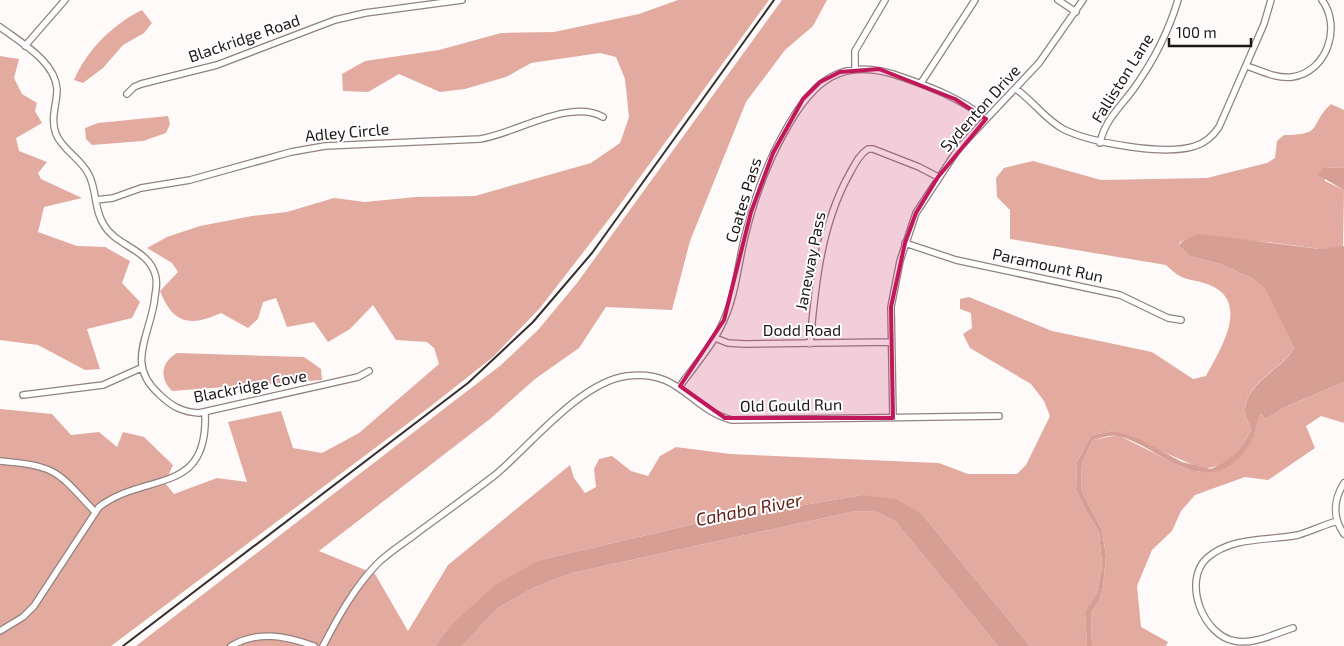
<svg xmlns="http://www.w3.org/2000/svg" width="1344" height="646" font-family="'Exo 2',sans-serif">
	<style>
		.forest { fill: #e3aa9f }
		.water { fill: #d79f94 }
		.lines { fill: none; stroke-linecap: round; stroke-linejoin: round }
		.minor-casing { stroke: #91827f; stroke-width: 8 }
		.minor { stroke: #fff; stroke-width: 5.5 }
		.rail { stroke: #352f2e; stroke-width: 2 }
		.marked { fill: #c2185b; fill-opacity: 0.2; stroke: #c2185b; stroke-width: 4; stroke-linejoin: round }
		.labels { text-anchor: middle; stroke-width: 4; stroke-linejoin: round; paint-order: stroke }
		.street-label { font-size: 16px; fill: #1d1716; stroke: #fff }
		.water-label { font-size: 18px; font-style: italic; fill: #632016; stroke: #fff }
	</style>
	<rect width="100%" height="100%" fill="#fefafa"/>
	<path class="forest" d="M678 0H769L616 210 540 308 493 357 431 406 111 646H0V409L52 414 71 435 99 432 117 447 123 432 144 437 173 465 165 483 174 494 217 478 247 482 228 422 281 411 293 448 322 453 359 433 439 364 434 348 427 342 396 340 373 305 350 329 328 342 314 322 287 327 276 298 263 302 258 319 248 328 221 313C190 327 173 324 160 291L178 272 172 263 147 248 167 237 200 226 252 216 287 212 334 198 365 202 416 197 475 196 591 163 620 143 629 117 625 79 616 57 600 53 531 63 506 77 465 89 440 92 399 74 368 92 343 91 342 74 365 61 439 50 501 33 554 32 639 14Z
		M782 0H827L813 26 785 50 746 102 690 241 672 310 606 307 579 348 535 379 490 419 319 551 375 574 408 631 448 565 570 465 574 478 585 493 596 487 594 469 599 459 612 456 631 471 648 476 660 456 676 447 730 454 939 463 968 474H1017L1026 465 1050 416 1044 401 1031 384 970 348 963 334 972 328 971 313 960 309V299L969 297 1052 331 1152 352 1193 379 1206 376C1221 348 1252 300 1207 284 1185 277 1184 282 1166 265L1010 239V210L997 197 996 178 1004 168 1033 161 1101 180 1207 178 1267 163 1275 158 1277 141 1284 135C1325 135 1308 125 1331 104L1344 110V168L1324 167 1325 181 1344 190 1343 248 1320 249 1268 242 1188 238 1180 242 1179 246 1189 256 1220 264 1252 278 1266 288 1294 348C1281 371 1245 381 1245 412 1245 417 1250 425 1251 430 1240 451 1226 470 1200 468L1115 431 1091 435 1077 462 1076 490 1085 509 1099 532 1102 566 1097 592 1085 612 1087 646H1030L922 514 862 495 694 524 540 560 449 627 435 646H136L501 365 538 330 577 283Z
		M142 10 152 23 144 33 123 45 103 68 83 83 74 80C87 50 113 24 142 10Z
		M0 56 19 59 14 78 22 94 37 103 35 111 42 123 16 138 19 151 47 162 38 173 41 179 82 198 44 207 38 232 77 246 105 247 130 261 122 283 140 302 132 318 87 329 100 369 85 370 38 345 0 340Z
		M168 116 170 124 166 133 143 141 92 145 86 139 85 128 98 123Z
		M177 353 304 357 321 369 322 380 172 391C159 378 161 362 177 353Z
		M1344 382V423L1321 416 1306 426 1315 448 1268 480 1245 477 1195 495 1181 511 1172 531 1152 550 1137 586 1141 627 1168 642 1166 646H1092L1091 613 1100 599 1103 587 1106 556 1102 530 1081 490 1082 463 1093 440 1118 435 1182 467 1199 472 1235 462 1255 432 1256 421 1261 414 1266 419 1283 408Z
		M856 511 877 512 895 521 998 646H462L498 608 535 587 572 573Z"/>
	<path class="water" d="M1324 167 1344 168V190L1318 175Z
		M1200 234 1320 249 1344 246V382L1283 408 1266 419 1261 414C1256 421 1257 424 1255 432 1252 442 1244 454 1236 461 1198 494 1156 446 1119 436 1112 434 1100 438 1093 440L1082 463 1081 490 1102 530 1106 556 1103 587 1100 599 1091 613 1092 646H1087L1085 612 1097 592 1102 566 1099 532 1085 509 1076 490 1077 462 1091 435 1115 431 1139 439 1182 462 1211 469C1231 460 1241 450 1251 430 1250 425 1245 417 1245 412 1245 381 1282 371 1294 348L1265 288 1252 278 1220 264 1189 256 1179 246C1182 238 1192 237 1200 234Z
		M862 495 896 499 922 514 1030 646H998L895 521 877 512 856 511 572 573 535 587 498 608 462 646H435L449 627 495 585 540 560 694 524Z"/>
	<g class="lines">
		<g class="minor-casing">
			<path id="minor" d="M1058 0 1076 12
				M0 27C20 42 55 61 57 89 57 105 50 118 56 134 63 151 81 158 89 175 97 191 94 210 104 225 116 246 148 249 155 274 158 281 156 288 155 296 152 333 124 363 159 394 171 406 182 412 199 413L358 377 369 371
				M25 46 65 0
				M1247 66C1261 71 1277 79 1292 77 1327 72 1342 27 1322 0
				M855 69V51L885 0
				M921 83 975 0
				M1016 89C1033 101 1045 119 1063 129 1091 143 1166 156 1195 146 1205 143 1213 136 1219 127L1264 24 1271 0
				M127 94 134 87 141 84 217 65 335 20 365 13 462 0
				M1100 143C1105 118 1124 104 1137 84 1155 58 1169 30 1178 0
				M96 200 113 198 141 188 190 180 291 152 325 146 480 139C515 134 569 98 603 117
				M905 243 956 260 1120 295 1168 318 1181 320
				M715 338 728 343 745 344 891 342
				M810 344C815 286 821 224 850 173 855 164 859 155 868 149H873L919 167 938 177
				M680 386C695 365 714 344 724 320 736 293 738 264 745 236 754 199 766 165 784 133 812 81 841 55 902 77 931 87 962 99 986 119
				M23 395 103 385 141 368
				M893 418 891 307 900 261 916 213 958 149 1039 63 1083 0
				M0 461C57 466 57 471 95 512
				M1344 483C1334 499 1332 517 1344 534
				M1293 628C1276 633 1254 645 1235 641 1203 636 1182 581 1207 558 1232 536 1268 541 1298 535 1311 531 1324 525 1337 521
				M0 631 23 617 34 606 99 507C146 471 209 497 205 412
				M231 646C258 630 286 636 314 646
				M323 646C338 617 354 588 377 564 387 554 401 545 413 536 440 516 468 496 495 475 530 446 580 382 627 376 681 369 689 409 732 420L999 416"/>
		</g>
		<use href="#minor" class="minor"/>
		<path class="rail" d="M123 646 468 383 533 322 592 253 774 0"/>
	</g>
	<path class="marked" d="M879 69 955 99 986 119 938 177 916 213 905 243 891 307 893 418H725L680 386 724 320 751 212 773 153 803 99 820 82 840 72Z"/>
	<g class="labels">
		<g class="street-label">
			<text transform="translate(244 38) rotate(-19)" y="6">Blackridge Road</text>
			<text transform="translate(1122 78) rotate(-58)" y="6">Falliston Lane</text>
			<text transform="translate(980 108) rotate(-48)" y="6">Sydenton Drive</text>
			<text transform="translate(347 132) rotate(-5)" y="6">Adley Circle</text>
			<text transform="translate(743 200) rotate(-73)" y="6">Coates Pass</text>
			<text transform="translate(810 261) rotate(-79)" y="6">Janeway Pass</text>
			<text transform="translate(1048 265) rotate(12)" y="6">Paramount Run</text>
			<text x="802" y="336">Dodd Road</text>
			<text transform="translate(250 386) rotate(-11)" y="6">Blackridge Cove</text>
			<text transform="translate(791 405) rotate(-1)" y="6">Old Gould Run</text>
		</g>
		<g class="water-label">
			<text transform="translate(749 510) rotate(-11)" y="6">Cahaba River</text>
		</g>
	</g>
	<path d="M1169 38v8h82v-8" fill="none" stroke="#1d1716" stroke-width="2.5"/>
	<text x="1176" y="38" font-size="15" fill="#1d1716" stroke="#ffffff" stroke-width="4" paint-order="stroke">100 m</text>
</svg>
